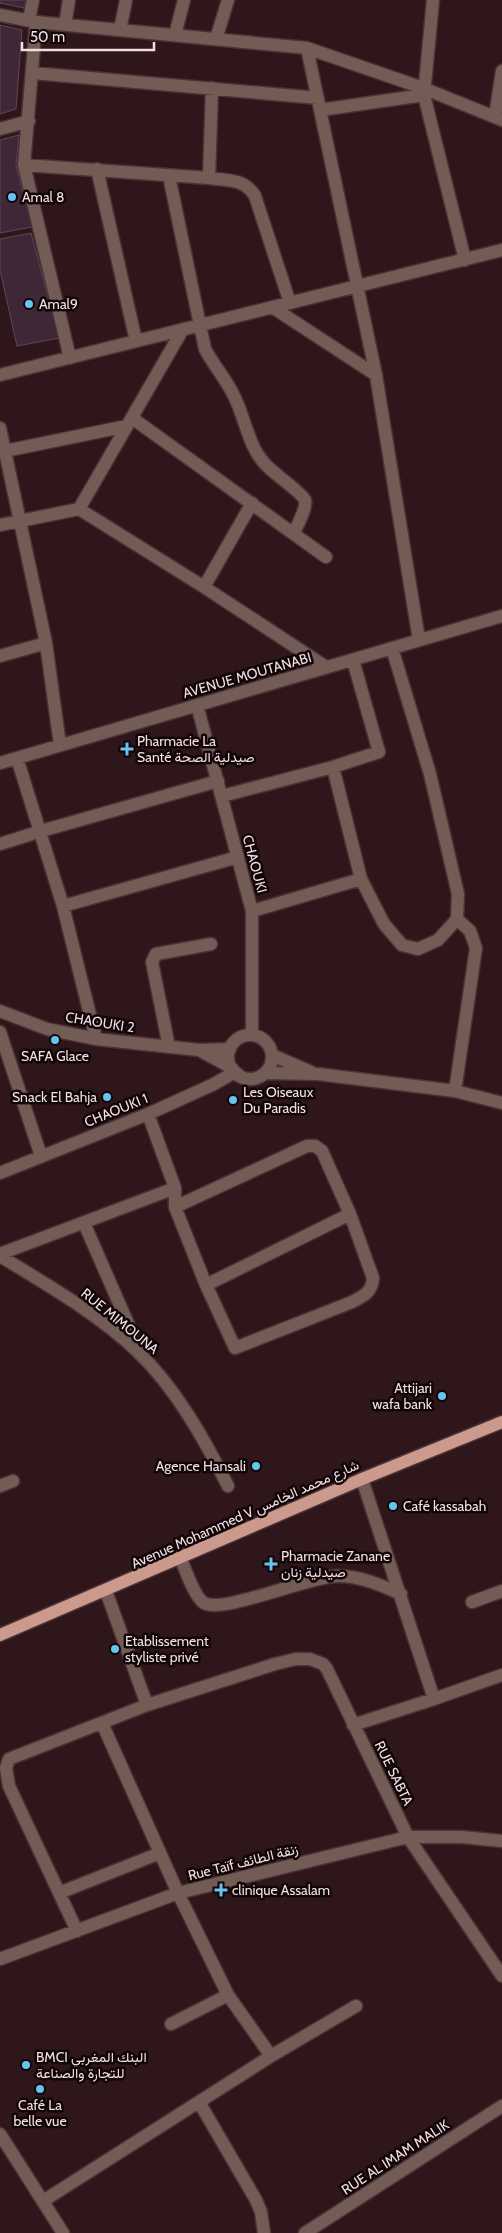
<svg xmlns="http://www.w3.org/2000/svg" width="502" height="2233" font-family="Cabin,Vazirmatn,sans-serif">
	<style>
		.building { fill: #3e2736; stroke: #604757 }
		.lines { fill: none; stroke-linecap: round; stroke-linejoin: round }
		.minor-casing { stroke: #4a3237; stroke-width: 15 }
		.major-casing { stroke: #4a3237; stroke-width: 15 }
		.minor { stroke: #745c56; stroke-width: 12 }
		.major { stroke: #cb9a8d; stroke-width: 12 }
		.poi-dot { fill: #67c4f0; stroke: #100507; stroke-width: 2 }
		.labels { text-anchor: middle; stroke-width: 5; stroke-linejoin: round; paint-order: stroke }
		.poi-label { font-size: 14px; fill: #f2dfe2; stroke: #100507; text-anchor: start }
		.street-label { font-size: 14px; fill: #f2dfe2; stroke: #100507 }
	</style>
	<rect width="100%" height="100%" fill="#2f161b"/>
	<path class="building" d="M0 0H26L24 8 0 3Z
		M0 25 22 30 16 109 0 114Z
		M19 135 16 166 32 227 0 233V140Z
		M31 233 59 338 17 346 0 270V239Z"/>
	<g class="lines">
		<g class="minor-casing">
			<path id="minor" d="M433 0 424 95 465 260
				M0 15 36 22 307 48 423 88 502 120
				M29 20 33 0
				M36 22 24 165 70 358
				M65 25 69 0
				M120 30 126 0
				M175 35 184 0
				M216 39 228 0
				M307 48 376 375 419 640
				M33 73 318 98
				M320 110 424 95
				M495 117 502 71
				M0 129 29 121
				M24 165 209 178C228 181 244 178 255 196L290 303
				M97 169 136 341
				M169 176 205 349C214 366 227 380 235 398 246 421 248 445 265 464 273 473 302 493 305 500 307 509 297 525 294 533
				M209 178 212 88
				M272 307 376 375
				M0 375 502 250
				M132 418 326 557
				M0 428 46 643 60 745
				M5 451 127 426
				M79 509 183 329
				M0 525 79 509 204 587 326 667
				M204 587 252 503
				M0 656 46 643
				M197 705 252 911V1035
				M17 758 63 906 96 1039
				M0 763 502 616
				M333 767 361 879 384 924 402 945 418 949 438 940 457 919 458 894 430 774 392 648
				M222 796 333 767 379 752 353 660
				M0 844 41 831 218 781
				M63 906 238 857
				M252 911 361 879
				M0 1011 47 1029 96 1039 199 1050 230 1049
				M0 1032 41 1156
				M228 1057a22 22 0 1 1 44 0a22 22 0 1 1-44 0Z
				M169 1047 152 962 156 954 211 944
				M199 1050 232 1068
				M272 1055 311 1072
				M265 1073 318 1074 455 1091 502 1103
				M455 1091 476 948 470 931 457 919
				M148 1114 175 1188V1207L206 1285 235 1348 352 1302C364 1296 372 1292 373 1278L350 1214 322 1151 315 1146H307L175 1207
				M0 1173 148 1114 212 1085 235 1072 240 1076
				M84 1223 140 1351
				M0 1254 175 1188
				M0 1256C47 1285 97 1313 137 1351 176 1388 204 1439 228 1486
				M206 1285 350 1214
				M362 1479 434 1699
				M0 1486 13 1481
				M181 1559C185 1569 195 1598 204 1603 223 1614 309 1576 338 1576 360 1576 381 1585 401 1594
				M106 1591 147 1705
				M472 1602 502 1591
				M102 1723 178 1893 228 1995 271 2056
				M353 1725 434 1699 502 1675
				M59 1893 160 1853
				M77 1931 9 1786 6 1768 9 1759 147 1705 275 1664 296 1659H310L323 1664 327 1669 408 1837 502 1976
				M0 1959 178 1893 408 1837H462L502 1841
				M171 2024 228 1995
				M199 2102 256 2200 261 2212 264 2233
				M0 2134 63 2233
				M43 2201 271 2056 356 2006
				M305 2233 502 2106"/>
		</g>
		<g class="major-casing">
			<path id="major" d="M0 1635 362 1479 502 1422"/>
		</g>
		<use href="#minor" class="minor"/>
		<use href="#major" class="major"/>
	</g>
	<g class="poi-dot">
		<circle cx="12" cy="197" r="5"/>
		<circle cx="29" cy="304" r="5"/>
		<path d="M124.5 741.5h5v5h5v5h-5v5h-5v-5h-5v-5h5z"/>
		<circle cx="55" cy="1040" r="5"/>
		<circle cx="107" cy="1097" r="5"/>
		<circle cx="233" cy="1100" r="5"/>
		<circle cx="442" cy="1396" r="5"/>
		<circle cx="256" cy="1466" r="5"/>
		<circle cx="393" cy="1506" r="5"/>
		<path d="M268.5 1556.5h5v5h5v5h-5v5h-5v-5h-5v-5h5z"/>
		<circle cx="115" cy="1649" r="5"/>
		<path d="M218.5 1882.5h5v5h5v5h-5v5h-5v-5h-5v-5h5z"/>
		<circle cx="26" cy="2065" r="5"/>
		<circle cx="40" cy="2089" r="5"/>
	</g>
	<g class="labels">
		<g class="poi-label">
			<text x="22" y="202">Amal 8</text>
			<text x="39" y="309">Amal9</text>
			<text x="137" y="746">Pharmacie La<tspan x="137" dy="16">Santé صيدلية الصحة</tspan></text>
			<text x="55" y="1061" text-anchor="middle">SAFA Glace</text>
			<text x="243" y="1097">Les Oiseaux<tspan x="243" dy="16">Du Paradis</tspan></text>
			<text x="97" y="1102" text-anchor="end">Snack El Bahja</text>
			<text x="432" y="1393" text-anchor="end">Attijari<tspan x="432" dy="16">wafa bank</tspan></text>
			<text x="246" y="1471" text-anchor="end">Agence Hansali</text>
			<text x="403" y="1511">Café kassabah</text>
			<text x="281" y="1561">Pharmacie Zanane<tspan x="281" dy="16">صيدلية زنان</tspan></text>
			<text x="125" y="1646">Etablissement<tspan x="125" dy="16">styliste privé</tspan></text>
			<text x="232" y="1895">clinique Assalam</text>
			<text x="36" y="2062">BMCI البنك المغربي<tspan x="36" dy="16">للتجارة والصناعة</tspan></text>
			<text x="40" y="2110" text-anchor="middle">Café La<tspan x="40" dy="16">belle vue</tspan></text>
		</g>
		<g class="street-label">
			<text transform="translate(247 675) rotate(-16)" y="5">AVENUE MOUTANABI</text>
			<text transform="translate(255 864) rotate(75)" y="5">CHAOUKI</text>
			<text transform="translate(100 1022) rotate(9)" y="5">CHAOUKI 2</text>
			<text transform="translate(116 1110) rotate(-22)" y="5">CHAOUKI 1</text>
			<text transform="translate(120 1321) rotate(39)" y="5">RUE MIMOUNA</text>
			<text transform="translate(245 1514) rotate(-24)" y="5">Avenue Mohammed V شارع محمد الخامس</text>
			<text transform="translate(394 1773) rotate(64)" y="5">RUE SABTA</text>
			<text transform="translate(243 1862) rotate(-14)" y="5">Rue Taïf زنقة الطائف</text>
			<text transform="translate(395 2157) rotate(-33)" y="5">RUE AL IMAM MALIK</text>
		</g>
	</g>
	<path d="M22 42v8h132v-8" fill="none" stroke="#f2dfe2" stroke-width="2.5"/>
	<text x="30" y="42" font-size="15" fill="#f2dfe2" stroke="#100507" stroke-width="4" paint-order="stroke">50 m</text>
</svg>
